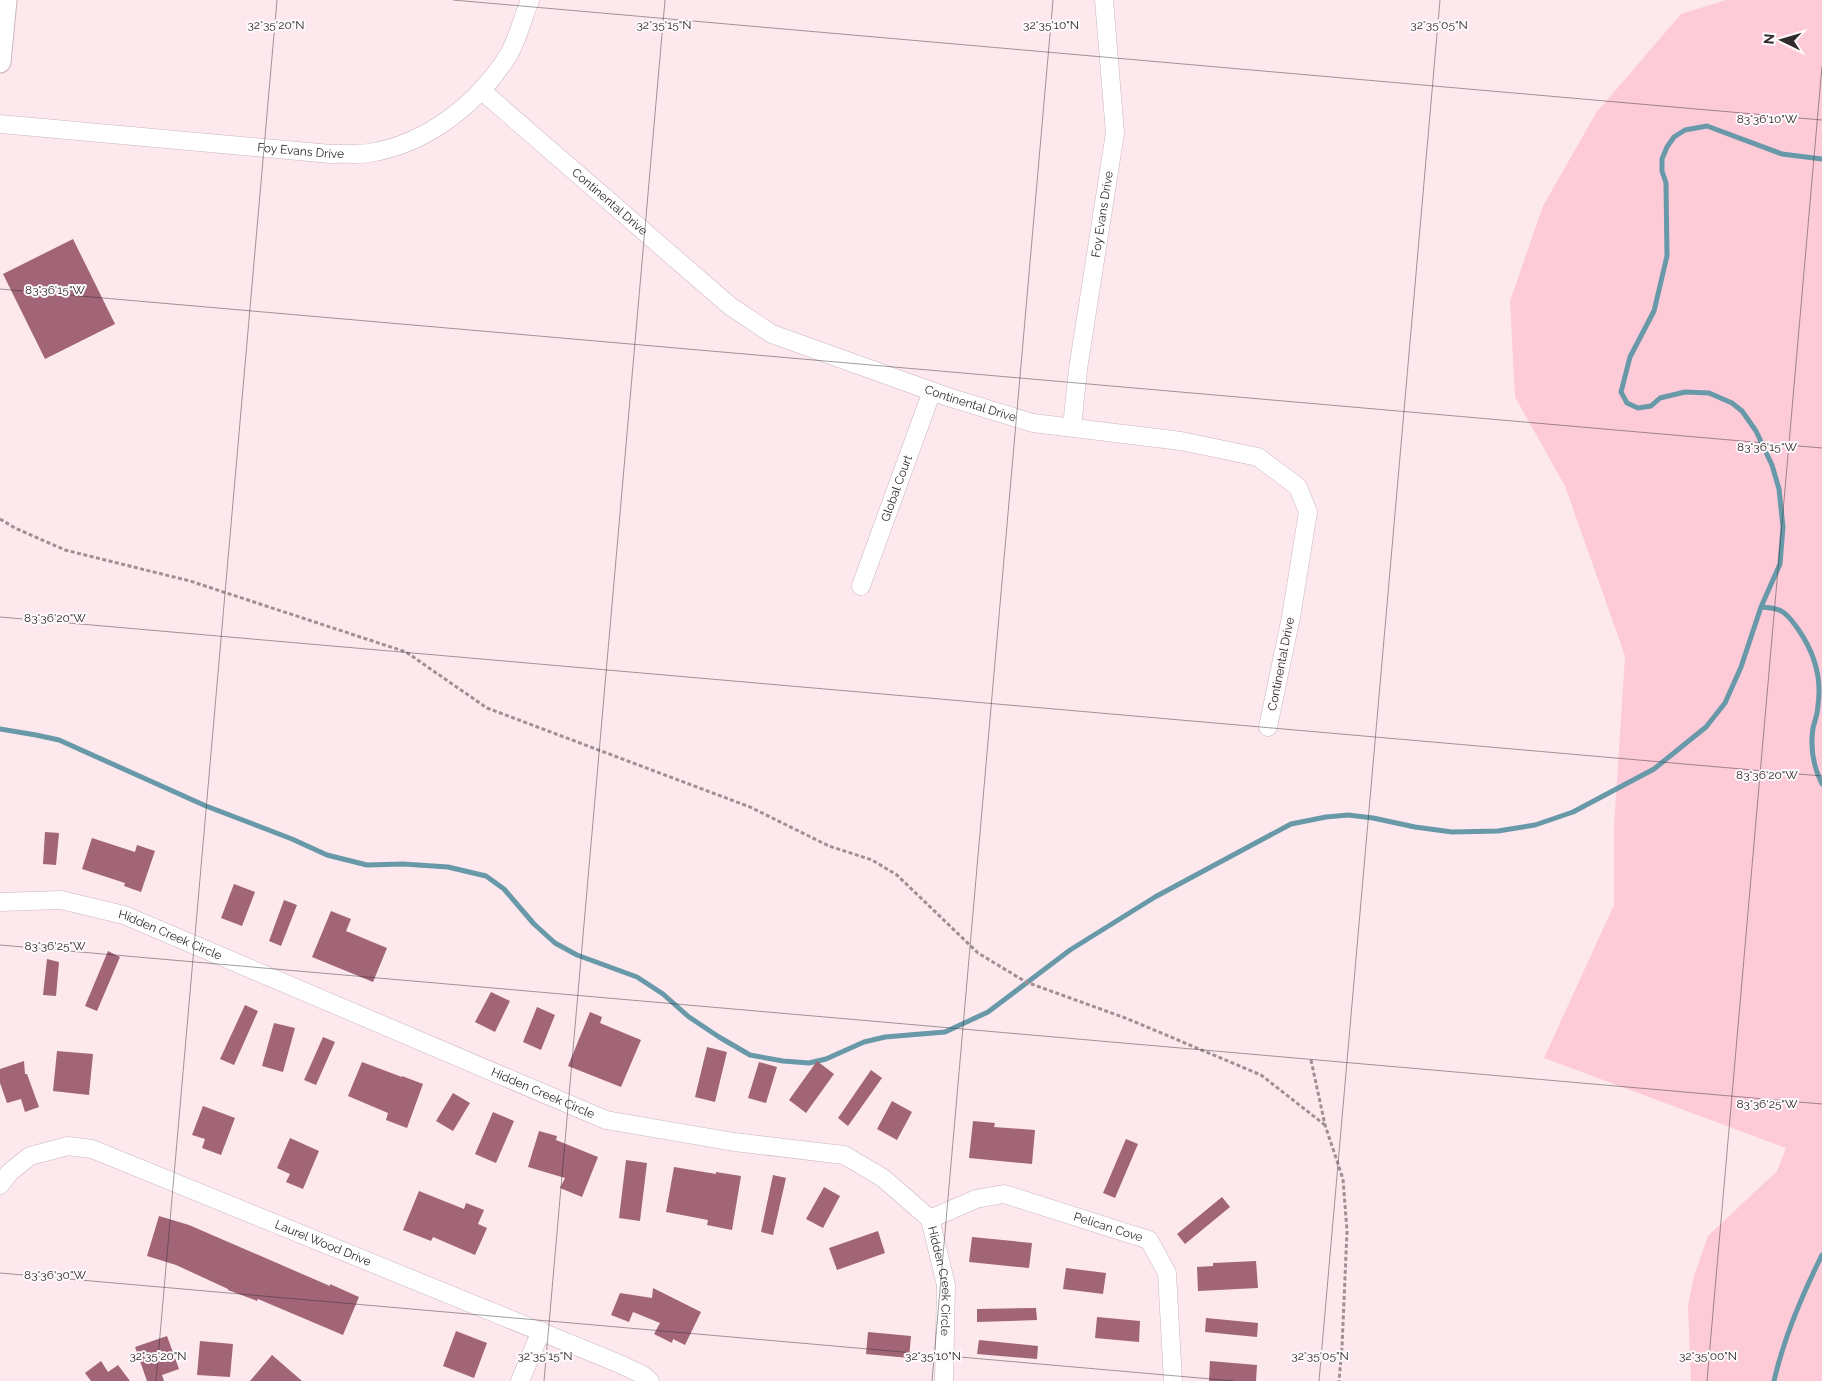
<svg xmlns="http://www.w3.org/2000/svg" width="1822" height="1381" font-family="Raleway,sans-serif">
	<style>
		.green { fill: #fdcad8 }
		.lines { fill: none; stroke-linecap: round; stroke-linejoin: round }
		.stream { stroke: #6899a9; stroke-width: 5 }
		.building { fill: #a16577 }
		.minor-casing { stroke: #cab6bb; stroke-width: 19 }
		.tertiary-casing { stroke: #cab6bb; stroke-width: 23 }
		.path { stroke: #9e9093; stroke-width: 3; stroke-dasharray: 4 2.5; stroke-linecap: butt }
		.minor { stroke: #fff; stroke-width: 18 }
		.tertiary { stroke: #fff; stroke-width: 21 }
		.ticks { fill: none; stroke: #312a2c; stroke-width: 1; stroke-opacity: 0.45 }
		.labels { text-anchor: middle; stroke-width: 4; stroke-linejoin: round; paint-order: stroke }
		.street-label { font-size: 12px; fill: #312a2c; stroke: #fefafb }
		.ticks-label { font-size: 12px; text-anchor: middle; fill: #312a2c; stroke: #fefafb; stroke-width: 4; stroke-linejoin: round; paint-order: stroke }
	</style>
	<rect width="100%" height="100%" fill="#fde8ed"/>
	<path class="green" d="M1726 0H1822V1381H1691L1688 1306 1694 1276 1708 1236 1777 1171 1786 1148 1544 1058 1614 905V827L1625 656 1565 486 1515 397 1510 301 1543 206 1596 113 1681 14Z"/>
	<g class="lines">
		<path class="stream" d="M1761 607C1782 608 1786 612 1798 629 1814 652 1822 678 1818 705 1818 713 1815 720 1813 728 1810 748 1813 766 1822 784
			M0 729 36 735 59 740 206 806 292 839 327 855 367 865 403 864 448 867 486 876 504 889 534 924 555 943 577 955 637 977 663 994 689 1017 719 1037 750 1055 783 1061 809 1063 826 1059 864 1042 885 1037 945 1032 988 1012 1070 950 1155 897 1291 824 1326 817 1348 815 1373 818 1415 827 1452 832 1498 831 1535 825 1573 812 1654 769 1706 727 1725 703 1741 667 1761 607 1780 564 1783 527 1779 489 1772 465 1756 431 1742 411 1732 403 1709 393 1685 392 1660 398 1651 406 1638 408 1627 403 1621 392 1630 357 1654 311 1667 256 1666 183 1662 171V159L1667 147 1674 137 1685 130 1707 126 1782 154 1822 159
			M1774 1381C1784 1337 1802 1295 1822 1255"/>
	</g>
	<path class="building" d="M73 239 115 324 45 359 3 274Z
		M45 832 59 833 56 865 43 864Z
		M92 838 135 852 137 845 155 851 141 892 124 886 125 883 82 869Z
		M234 884 255 892 242 926 221 918Z
		M284 900 297 905 281 946 269 941Z
		M331 911 351 919 346 931 387 948 373 982 312 957Z
		M108 951 120 957 97 1011 85 1006Z
		M47 959 59 962 56 996 43 995Z
		M491 992 510 1001 495 1032 475 1022Z
		M245 1005 258 1011 234 1065 220 1059Z
		M537 1007 555 1015 541 1050 523 1042Z
		M590 1012 602 1017 600 1023 641 1040 621 1087 568 1066Z
		M274 1023 295 1028 283 1072 262 1066Z
		M323 1037 335 1042 316 1085 304 1080Z
		M707 1047 727 1052 715 1102 695 1097Z
		M57 1051 93 1054 89 1095 53 1091Z
		M24 1061 25 1074H27L39 1107 25 1112 21 1099 7 1103 0 1083V1069Z
		M817 1061 834 1074 806 1113 789 1100Z
		M362 1062 402 1077V1076L423 1084 407 1128 386 1120 388 1113 348 1096Z
		M759 1062 777 1067 766 1103 748 1098Z
		M871 1070 882 1078 848 1126 838 1118Z
		M453 1093 470 1103 453 1131 436 1121Z
		M892 1101 912 1112 897 1140 877 1129Z
		M203 1106 235 1118 221 1155 202 1148 205 1139 192 1135Z
		M493 1112 514 1121 496 1163 475 1154Z
		M973 1121 995 1123 994 1127 1035 1130 1032 1164 969 1158Z
		M539 1131 557 1136 556 1140 598 1157 582 1197 560 1188 565 1178 528 1167Z
		M290 1138 319 1151 303 1189 286 1182 290 1174 277 1168Z
		M1126 1139 1138 1144 1115 1198 1103 1193Z
		M626 1160 647 1163 640 1221 619 1218Z
		M674 1167 716 1174V1172L741 1176 732 1230 707 1225 708 1220 666 1212Z
		M773 1175 786 1178 773 1235 761 1232Z
		M824 1187 840 1196 823 1228 806 1219Z
		M419 1191 464 1209 466 1203 484 1210 478 1224 487 1228 475 1255 433 1237 431 1241 403 1230Z
		M1222 1197 1230 1207 1185 1244 1177 1234Z
		M159 1216 189 1225 330 1286V1284L359 1297 343 1335 258 1299 257 1301 228 1290V1289L176 1265 147 1256Z
		M878 1231 885 1253 837 1270 829 1248Z
		M972 1237 1032 1243 1029 1268 969 1262Z
		M1256 1261 1258 1288 1198 1291 1197 1267 1213 1266V1263Z
		M1066 1268 1106 1273 1103 1294 1063 1289Z
		M653 1288 701 1312 685 1345 673 1339 672 1343 654 1334 660 1323 633 1312 629 1322 611 1315 620 1293 652 1298Z
		M1036 1308 1037 1320 977 1322V1309Z
		M1097 1317 1140 1321 1139 1342 1095 1338Z
		M1206 1318 1258 1323 1257 1337 1205 1332Z
		M456 1331 487 1343 474 1378 443 1366Z
		M868 1332 911 1336 909 1358 866 1354Z
		M167 1336 179 1369 162 1375 164 1381H147L135 1347Z
		M979 1340 1038 1346 1037 1359 977 1354Z
		M200 1341 233 1344 230 1377 197 1375Z
		M272 1355 302 1381H250Z
		M101 1361 108 1372 118 1365 130 1381H91L85 1373Z
		M1210 1361 1257 1365 1256 1381H1209Z"/>
	<g class="lines">
		<g class="minor-casing">
			<g id="minor">
				<path id="s1" d="M482 91 730 306 772 334 948 397 1033 423 1181 441 1258 457 1298 487 1308 512 1291 617 1268 727"/>
				<path id="s2" d="M0 124 331 154C343 153 357 155 369 153 427 144 479 103 509 54 518 38 523 17 530 0"/>
				<path id="s3" d="M1072 427 1078 369 1115 133 1104 0"/>
				<path id="s4" d="M861 586 932 391"/>
				<path id="s5" d="M0 902 61 900 124 915 606 1120 734 1142 844 1155 883 1178 930 1219 946 1285 944 1381"/>
				<path id="s6" d="M0 1185 10 1172 30 1156 68 1146 92 1149 620 1364 643 1375 650 1381"/>
				<path id="s7" d="M930 1219 976 1199 1004 1194 1149 1240 1167 1273 1173 1381"/>
				<path d="M520 1381 541 1331"/>
			</g>
		</g>
		<g class="tertiary-casing">
			<path id="tertiary" d="M0 62 6 0"/>
		</g>
		<path class="path" d="M0 519 15 528 65 550 190 581 406 652 487 708 750 807 829 846 872 860 897 875 978 953 1026 982 1128 1019 1261 1075 1325 1125
			M1311 1060 1325 1125 1343 1179 1347 1231 1342 1347 1339 1381"/>
		<use href="#minor" class="minor"/>
		<use href="#tertiary" class="tertiary"/>
	</g>
	<path class="ticks" d="M453 0 1822 120M0 289 1822 448M0 617 1822 776M0 945 1822 1104M0 1273 1234 1381M156 1381 277 0M544 1381 665 0M932 1381 1053 0M1319 1381 1440 0M1707 1381 1822 66"/>
	<g class="labels">
		<g class="street-label">
			<text dy="4" stroke="none"><textPath href="#s2" startOffset="302">Foy Evans Drive</textPath></text>
			<text dy="4" stroke="none"><textPath href="#s1" startOffset="169">Continental Drive</textPath></text>
			<text dy="4" stroke="none"><textPath href="#s3" startOffset="215">Foy Evans Drive</textPath></text>
			<text dy="4" stroke="none"><textPath href="#s1" startOffset="589">Continental Drive</textPath></text>
			<text dy="4" stroke="none"><textPath href="#s4" startOffset="104">Global Court</textPath></text>
			<text transform="translate(1281 664) rotate(-79)" y="4">Continental Drive</text>
			<text dy="4" stroke="none"><textPath href="#s5" startOffset="176">Hidden Creek Circle</textPath></text>
			<text dy="4" stroke="none"><textPath href="#s5" startOffset="581">Hidden Creek Circle</textPath></text>
			<text dy="4" stroke="none"><textPath href="#s7" startOffset="188">Pelican Cove</textPath></text>
			<text dy="4" stroke="none"><textPath href="#s6" startOffset="355">Laurel Wood Drive</textPath></text>
			<text dy="4" stroke="none"><textPath href="#s5" startOffset="1061">Hidden Creek Circle</textPath></text>
		</g>
	</g>
	<g class="ticks-label">
		<text x="276" y="29">32°35'20"N</text>
		<text x="664" y="29">32°35'15"N</text>
		<text x="1051" y="29">32°35'10"N</text>
		<text x="1439" y="29">32°35'05"N</text>
		<text x="1767" y="123">83°36'10"W</text>
		<text x="55" y="294">83°36'15"W</text>
		<text x="1767" y="451">83°36'15"W</text>
		<text x="55" y="622">83°36'20"W</text>
		<text x="1767" y="779">83°36'20"W</text>
		<text x="55" y="950">83°36'25"W</text>
		<text x="1767" y="1108">83°36'25"W</text>
		<text x="55" y="1279">83°36'30"W</text>
		<text x="158" y="1360">32°35'20"N</text>
		<text x="545" y="1360">32°35'15"N</text>
		<text x="933" y="1360">32°35'10"N</text>
		<text x="1320" y="1360">32°35'05"N</text>
		<text x="1708" y="1360">32°35'00"N</text>
	</g>
	<g transform="translate(1782 40) rotate(275)" stroke="#fefafb" stroke-width="4" paint-order="stroke">
	<path d="M0-4L9 19L0 12L-9 19Z" fill="#312a2c"/>
	<text y="-8" font-size="14" font-weight="bold" text-anchor="middle" fill="#312a2c">N</text>
	</g>
</svg>
